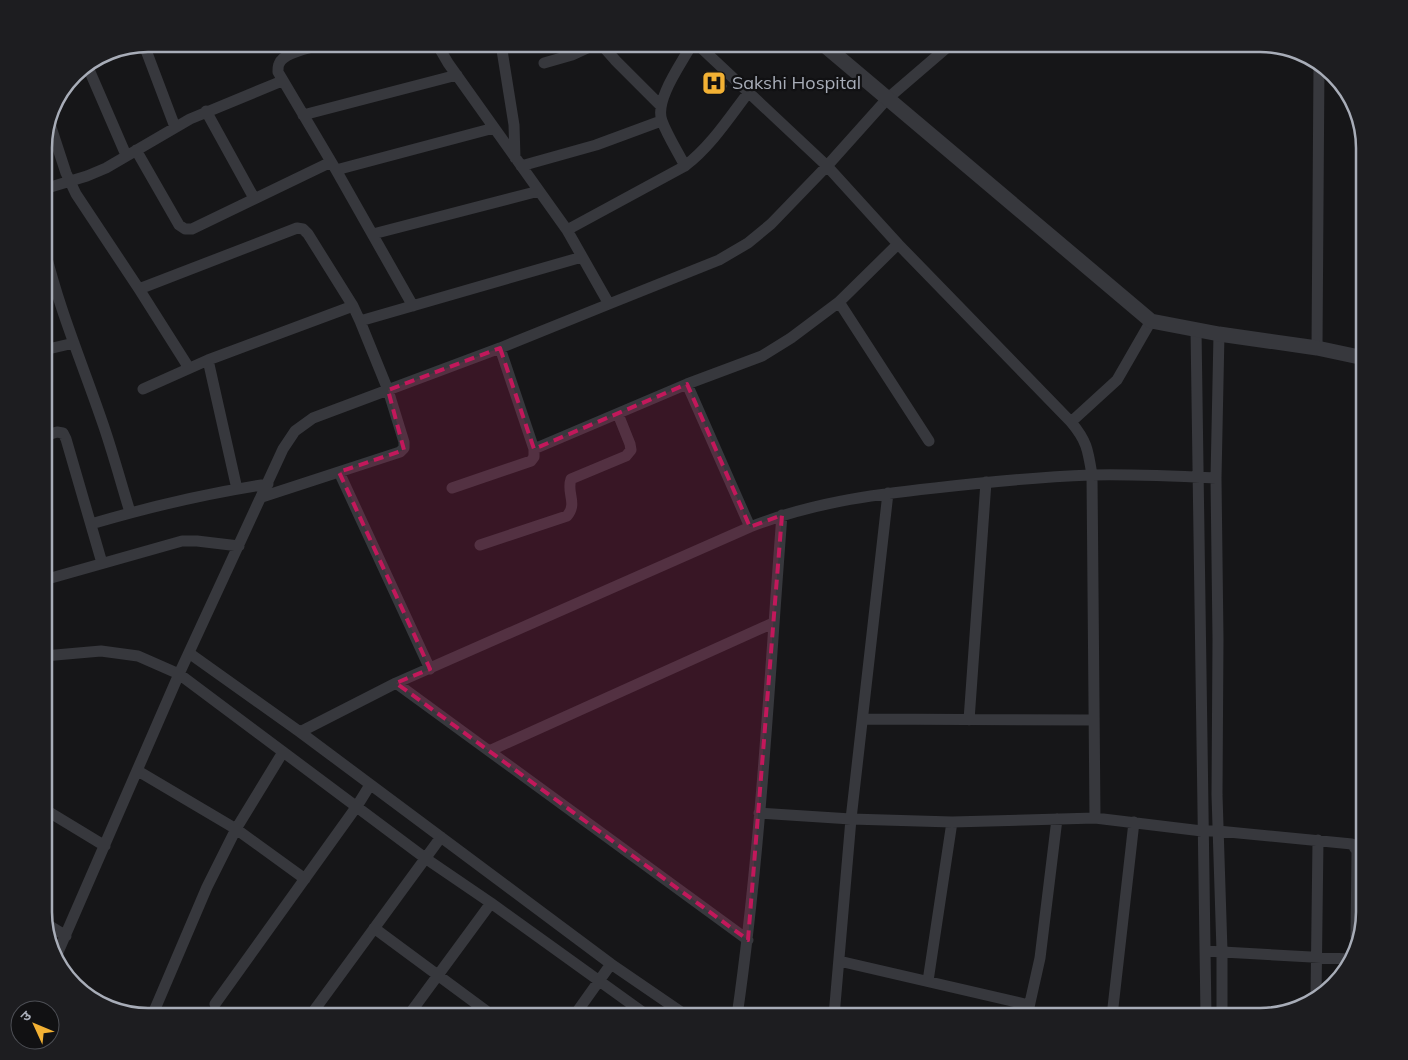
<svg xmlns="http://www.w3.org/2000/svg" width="1408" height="1060" font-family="Mulish,'Noto Sans Devanagari',sans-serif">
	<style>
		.building { fill: #404145; stroke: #303034 }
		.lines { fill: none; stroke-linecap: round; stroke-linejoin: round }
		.minor { stroke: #37383d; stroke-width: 11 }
		.tertiary { stroke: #37383d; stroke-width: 15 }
		.marked { fill: #c2185b; fill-opacity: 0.2; stroke: #c2185b; stroke-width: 4; stroke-dasharray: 10 6; stroke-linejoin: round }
		.labels { text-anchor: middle; stroke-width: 4.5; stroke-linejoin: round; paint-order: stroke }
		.poi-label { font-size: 18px; fill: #a8adb8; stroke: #111113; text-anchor: start }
		.rim { fill: none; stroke: #a8adb8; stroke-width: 2.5 }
	</style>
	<rect width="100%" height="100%" fill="#161618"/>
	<path class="building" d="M711 73 727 86 721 94 704 82Z"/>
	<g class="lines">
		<path class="minor" d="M324 44C313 47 283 52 279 64 278 64 278 71 278 72L336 170 413 306
			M437 44 448 63 567 230 609 304
			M501 44 514 125 515 158
			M601 44 616 61 660 105
			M697 44 827 166 898 244 1071 422C1087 441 1088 450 1092 475L1095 818
			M144 45 175 127
			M544 63 572 55 596 44
			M87 65 126 155
			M206 111 254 198
			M303 115 457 75
			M49 121 66 173 76 194 139 289 189 368
			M136 150 179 225 185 229H192L331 162
			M521 166 596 145 661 121
			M685 166C678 152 668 137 662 121 654 100 682 63 692 44
			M336 170 494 128
			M44 189 87 176 106 168 190 119 282 81
			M567 230 685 166C711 146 729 118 748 93
			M373 234 539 191
			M44 246C58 307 83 365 103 424 113 453 121 483 130 512
			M139 289 297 228 303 229 308 234 353 306 360 321 388 390 404 442V448L400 452 262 497
			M839 302 929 441
			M360 321 582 257
			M1196 329 1206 1016
			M1219 334 1216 478 1218 639 1217 795 1222 951V1016
			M1317 348 1319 64
			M44 350 74 343
			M208 360 237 489
			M687 384 750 527
			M143 389 208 360 353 306
			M1071 422 1117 380 1151 321
			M44 436 57 432 63 433 66 439 102 563
			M534 449 687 384 762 356 791 338 839 302 898 244
			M339 472 430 669
			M452 488 531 461 534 457V449L500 348
			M91 524C149 507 208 493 268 484
			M480 545 567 516C578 503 566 493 571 479L626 456 631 450 630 444 618 414
			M44 580 182 541H197L239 546
			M189 653 300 732 611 964 687 1016
			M44 656 101 651 138 656 179 674 425 858 491 903 648 1016
			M396 683 748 940
			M863 719 1094 720
			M969 720 986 482
			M300 732 396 683 750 527C811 503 870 495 935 488 987 482 1039 477 1091 475 1132 474 1175 476 1216 478
			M489 751 773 623
			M138 771 236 829 305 879
			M44 809 105 846
			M759 813 851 819 952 822 1095 818 1202 831H1218L1352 844 1357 851 1356 937
			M45 923 66 936
			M374 928 493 1016
			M1205 951 1348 959
			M55 959 179 674 283 449 295 431 313 418 500 348 609 304 719 260 748 243 771 224 827 166 887 99 951 44
			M839 961 1029 1005
			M928 981 952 822
			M1316 997 1318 840
			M215 1004 357 806 370 785
			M152 1016 207 887 236 829 283 752
			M310 1016 441 837
			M408 1016 491 903
			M574 1016 611 964
			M737 1016C761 850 769 682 782 515
			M834 1016 851 819 888 493
			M1027 1016 1040 958 1057 819
			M1112 1016 1134 822"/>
		<path class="tertiary" d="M823 44 1151 321 1219 334 1317 348 1364 358"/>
	</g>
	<path class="marked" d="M500 348 534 449 687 384 750 527 782 515 748 940 396 683 430 669 339 472 404 450 388 390Z"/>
	<defs>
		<g id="hospital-square" transform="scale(1.25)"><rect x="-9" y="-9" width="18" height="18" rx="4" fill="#f2b134" stroke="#111113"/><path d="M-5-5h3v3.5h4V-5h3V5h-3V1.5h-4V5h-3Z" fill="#111"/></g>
	</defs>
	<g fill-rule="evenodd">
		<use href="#hospital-square" x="714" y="83"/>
	</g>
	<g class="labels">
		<g class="poi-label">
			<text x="732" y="89">Sakshi Hospital</text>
		</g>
	</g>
	<path d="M0 0H1408V1060H0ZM148 52H1260A96 96 0 0 1 1356 148V912A96 96 0 0 1 1260 1008H148A96 96 0 0 1 52 912V148A96 96 0 0 1 148 52Z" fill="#1d1d20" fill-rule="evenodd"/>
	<path class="rim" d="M148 52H1260A96 96 0 0 1 1356 148V912A96 96 0 0 1 1260 1008H148A96 96 0 0 1 52 912V148A96 96 0 0 1 148 52Z"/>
	<g transform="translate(35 1025) rotate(314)"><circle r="24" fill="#111113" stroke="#4d4f55"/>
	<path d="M0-4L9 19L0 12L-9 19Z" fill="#f2b134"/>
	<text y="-8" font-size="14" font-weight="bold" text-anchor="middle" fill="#a8adb8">उ</text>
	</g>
</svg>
